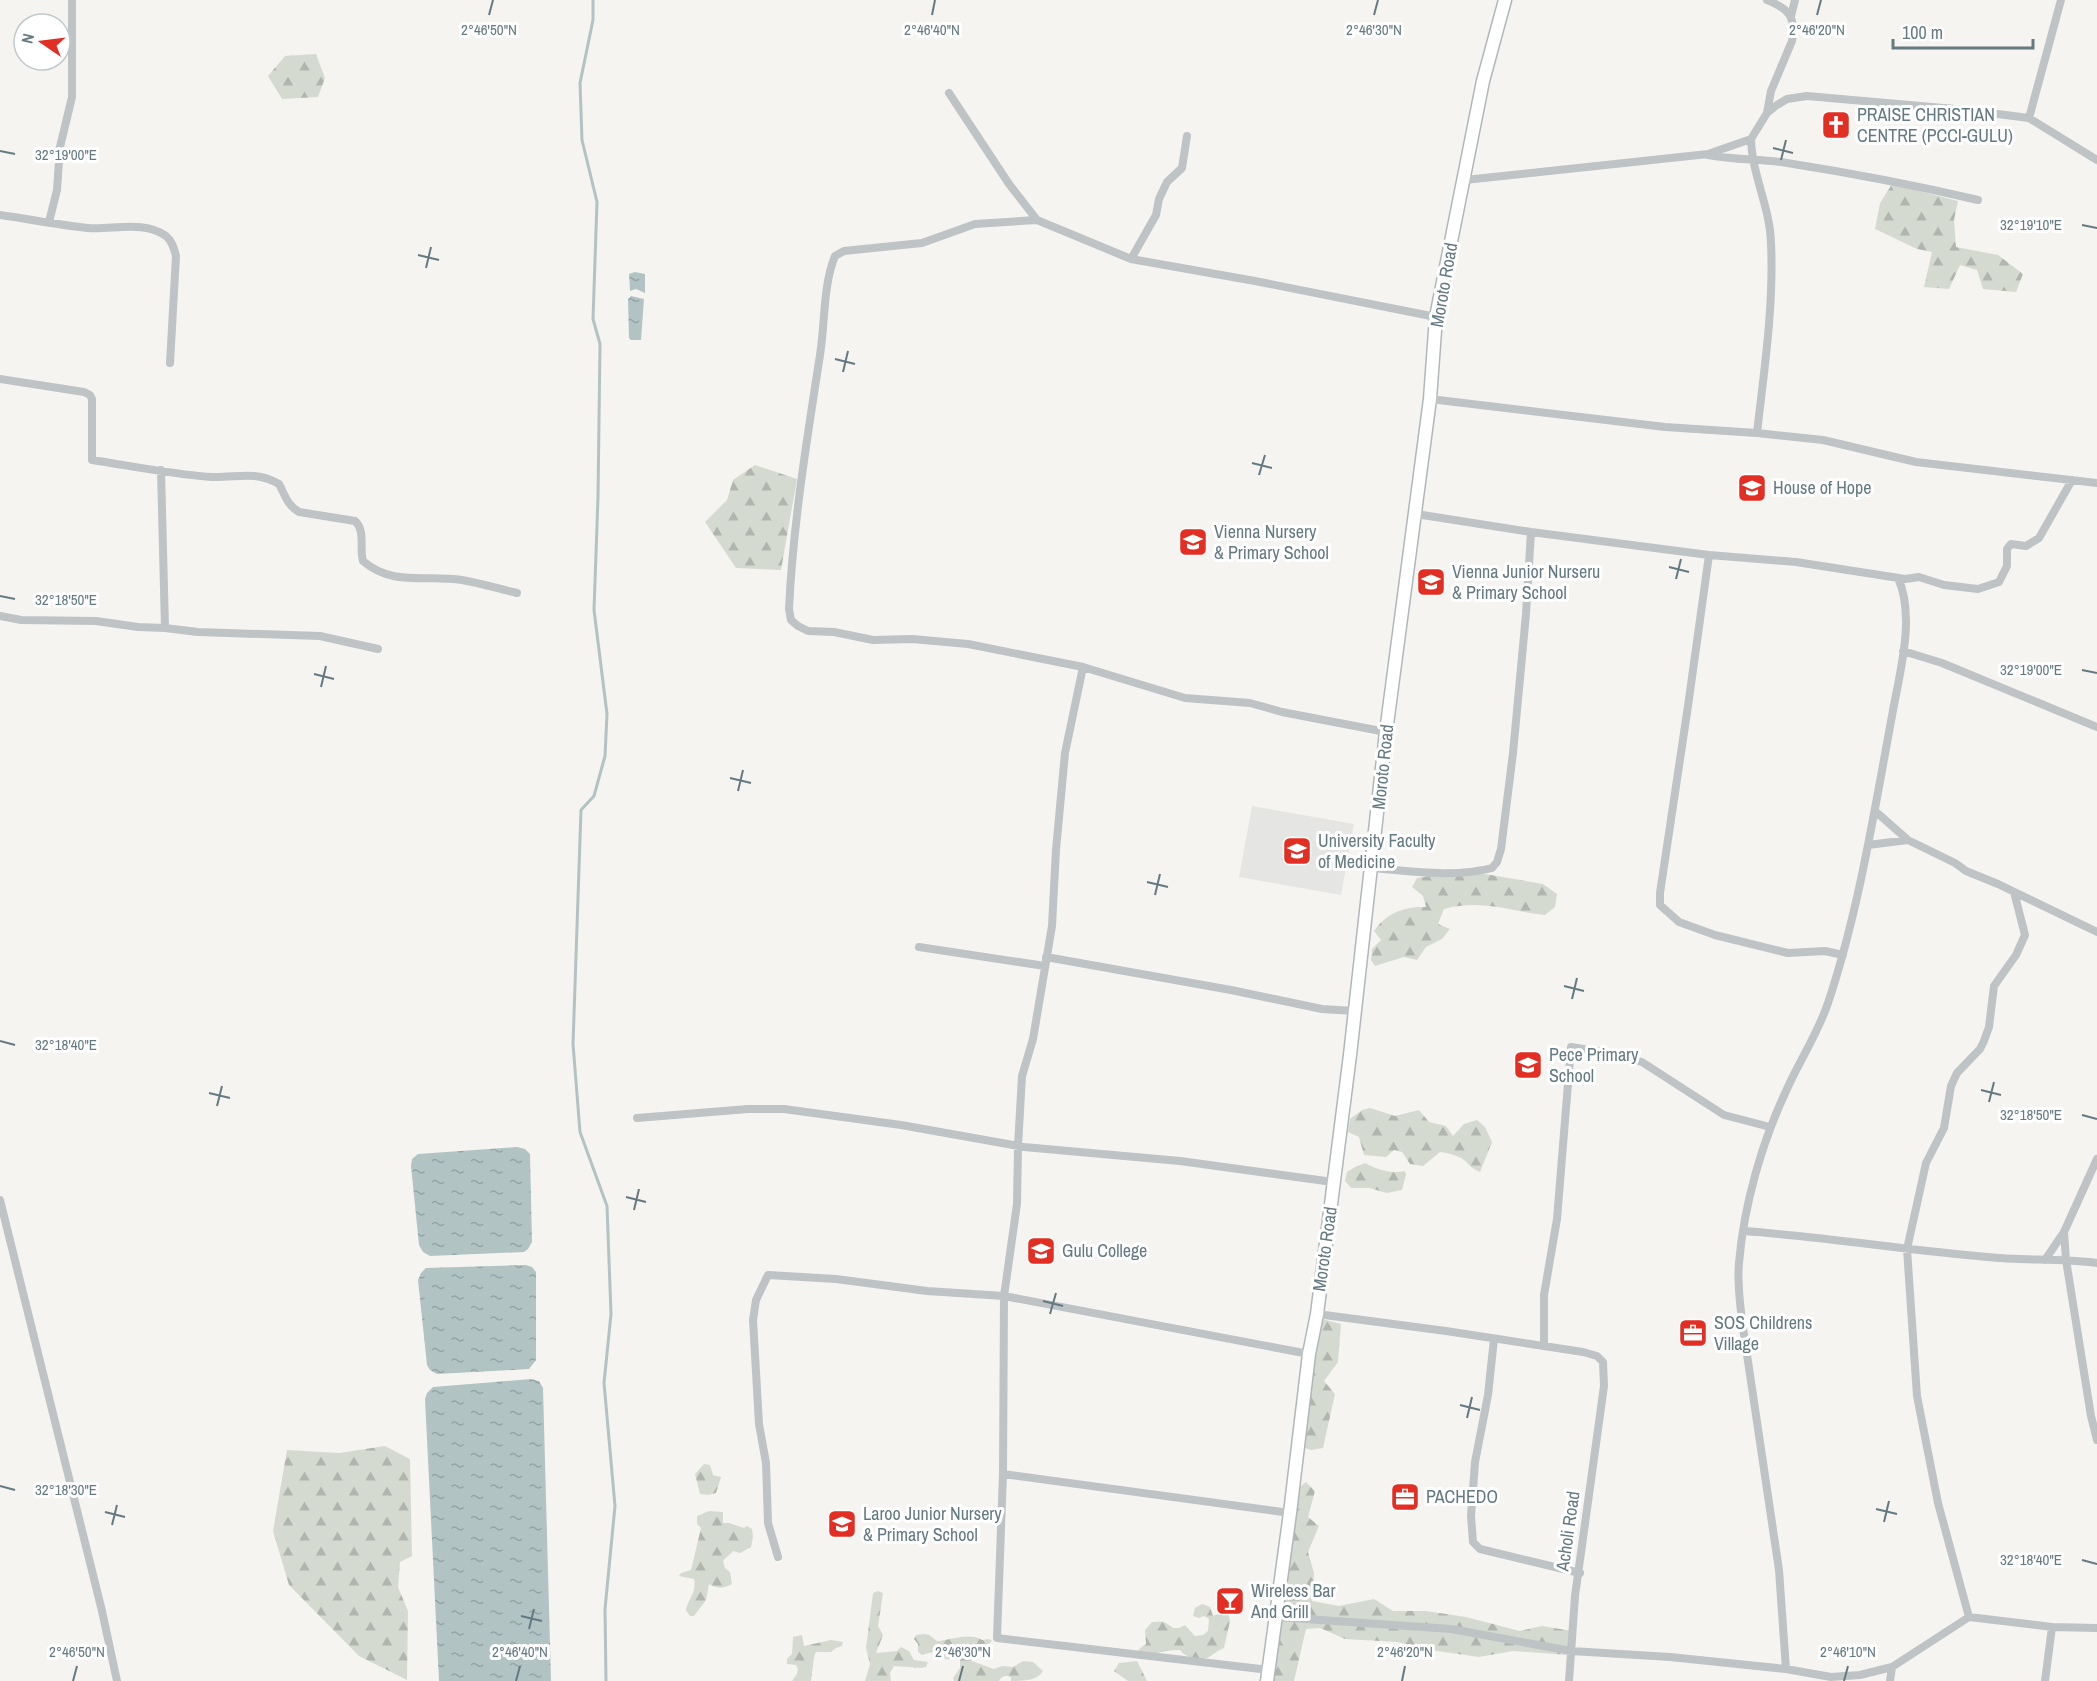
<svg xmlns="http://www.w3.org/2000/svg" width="2097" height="1681" font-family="'Archivo Narrow',sans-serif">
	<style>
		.built { fill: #e5e6e4 }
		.forest { fill: url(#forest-firs) }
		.water { fill: url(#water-ripples) }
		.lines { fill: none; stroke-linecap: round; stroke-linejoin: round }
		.stream { stroke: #b2c3c4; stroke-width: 3 }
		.secondary-casing { stroke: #b0b7ba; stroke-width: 15 }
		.street { stroke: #bec3c5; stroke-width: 8 }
		.secondary { stroke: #fff; stroke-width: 12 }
		.ticks { fill: none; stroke: #647a82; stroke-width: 2 }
		.labels { text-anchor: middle; stroke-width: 6; stroke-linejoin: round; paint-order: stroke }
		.poi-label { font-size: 18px; fill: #647a82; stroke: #fff; text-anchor: start }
		.street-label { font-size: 18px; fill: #647a82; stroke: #fff }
		.ticks-label { font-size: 15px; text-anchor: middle; fill: #647a82; stroke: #fff; stroke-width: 6; stroke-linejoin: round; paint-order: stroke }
	</style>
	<defs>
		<pattern id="forest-firs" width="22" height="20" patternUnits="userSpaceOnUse" patternTransform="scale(1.5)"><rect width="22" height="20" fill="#d5dad0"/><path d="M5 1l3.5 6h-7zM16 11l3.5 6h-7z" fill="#b0b6ae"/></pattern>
		<pattern id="water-ripples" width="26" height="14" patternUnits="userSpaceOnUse" patternTransform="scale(1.5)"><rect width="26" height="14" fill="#b2c3c4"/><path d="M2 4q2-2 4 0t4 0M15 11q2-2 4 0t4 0" fill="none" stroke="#94a3a5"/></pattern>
	</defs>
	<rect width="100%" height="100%" fill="#f5f4f1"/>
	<path class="built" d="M1252 806 1354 824 1341 895 1239 877Z"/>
	<path class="forest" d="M316 54 325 78 318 97 282 99 268 76 285 56Z
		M1892 184 1958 201 1954 220 1956 247 1998 255 2023 274 2016 292 1983 289 1977 270 1960 265 1949 289 1924 287 1932 252 1917 249 1875 229 1880 203Z
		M755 465 797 479 781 570 736 568 705 522 727 500 733 480Z
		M1448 873 1485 874 1543 884 1557 894 1555 907 1545 915C1508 911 1482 899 1444 909L1438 924 1450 929 1442 939 1426 947 1417 960 1404 957 1375 966 1371 960 1372 949 1381 940 1374 931C1386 913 1405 906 1426 907L1423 896 1412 887 1417 878Z
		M1370 1108 1395 1116 1419 1110 1429 1122 1446 1126 1453 1136 1464 1124 1477 1120 1485 1127 1492 1142 1480 1172C1472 1169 1471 1166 1464 1160 1457 1155 1448 1153 1440 1152L1423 1166 1410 1164 1402 1152 1394 1150 1386 1157 1364 1155 1359 1137 1348 1132 1350 1119 1362 1110Z
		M1365 1163C1379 1170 1390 1174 1405 1171L1406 1175 1402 1190 1387 1193 1369 1188H1351L1345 1181 1347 1172 1355 1167Z
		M1318 1318 1341 1324 1338 1362 1324 1381 1335 1394 1323 1448 1311 1450 1299 1446Z
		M385 1446 410 1459 412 1556 400 1562 398 1587 408 1611 407 1680 359 1656 289 1585 273 1531 287 1450 339 1453Z
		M704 1464 710 1465 713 1475 721 1477 716 1493 708 1495 700 1494 695 1474Z
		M1306 1482 1315 1491 1308 1517 1319 1526 1308 1552 1314 1573 1312 1601 1339 1606 1374 1599 1393 1611H1426L1466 1617 1520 1631 1542 1626 1572 1631 1568 1655 1513 1651 1479 1657 1430 1650 1397 1642 1345 1639 1320 1628 1306 1629 1294 1681H1267L1276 1633 1287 1613 1281 1604 1298 1489Z
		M709 1511 723 1512V1523H729L744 1528 747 1526 752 1529 753 1537 751 1547 740 1553 733 1551 723 1561 725 1568 730 1572 732 1584C722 1589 718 1589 709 1584L706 1600 694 1616H690L686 1610C688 1598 697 1593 694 1579L679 1576 681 1573 691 1570 701 1528 697 1524V1516Z
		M878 1591 883 1593 878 1626 883 1635 876 1653 897 1651 901 1647 909 1651 914 1660 928 1662 926 1667 921 1668 894 1666 890 1673 891 1681H865L870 1664 866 1648 873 1593Z
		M1202 1604 1210 1607 1213 1616 1228 1612 1230 1621 1224 1648C1218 1650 1213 1655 1207 1658 1197 1661 1185 1657 1180 1650 1165 1649 1151 1658 1138 1650L1146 1644 1145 1630 1152 1622C1161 1621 1165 1621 1173 1628H1179L1185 1625 1195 1636 1203 1635 1208 1631 1209 1619 1204 1616 1199 1618 1193 1616 1195 1608Z
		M924 1634 929 1635 937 1641C952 1640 969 1632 982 1640L989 1639 992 1641 986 1647 971 1651 970 1656 972 1661 994 1669 1002 1666 1013 1667 1023 1661 1033 1662 1043 1671C1037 1681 1023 1681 1011 1681V1677C1005 1675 1002 1676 999 1681 985 1681 970 1681 954 1681L953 1678 960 1668V1660L945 1659 942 1652 936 1651 922 1655 918 1652V1644L914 1639 916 1635Z
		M802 1635 804 1646 831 1640 843 1642 842 1646 836 1648 831 1652H816L814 1657 811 1681H792C796 1675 800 1672 796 1665L787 1664V1659L792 1654 793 1637Z
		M1137 1661 1147 1681H1128L1114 1671 1119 1663Z"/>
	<path class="water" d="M635 272 645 274V293L636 289 630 291 629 274Z
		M631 296 644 299 641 340H631L629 338 628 299Z
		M517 1147 525 1149 530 1154 532 1242 528 1249 524 1252 430 1256 423 1252 419 1245 411 1166 412 1159 418 1154Z
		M526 1265 532 1267 536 1272V1360L529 1369 437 1374 430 1370 427 1365 418 1280 421 1273 426 1268Z
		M531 1379 539 1381 543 1388 551 1681H439L425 1399 427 1393 433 1387Z"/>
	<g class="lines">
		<path class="stream" d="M593 0V20L580 83 582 140 597 202 593 319 600 344 598 497 594 610 607 714 605 756 594 796 581 810 573 1044 580 1132 607 1206 611 1314 604 1383 615 1506 605 1609 606 1681"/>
		<g class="secondary-casing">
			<path id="secondary" d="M1267 1681 1290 1513 1309 1354 1317 1314 1350 1055 1386 732 1430 399 1436 317 1483 81 1505 0"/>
		</g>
		<path class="street" d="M1767 0C1789 9 1796 16 1792 41L1771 91 1767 113
			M1791 16 1795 0
			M949 93 1009 184 1037 220
			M2029 118 2061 0
			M1751 139C1752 175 1770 207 1771 243 1774 306 1764 371 1757 433
			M1708 155C1734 160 1761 159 1787 163 1851 173 1914 185 1978 200
			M1465 180 1708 154 1751 139 1767 113 1777 105 1787 99 1807 96 1966 110 2029 118 2097 160
			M0 215C29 219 58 225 88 228 112 230 145 220 166 236 172 241 174 248 176 256L170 363
			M49 222 57 190 60 147 72 97V0
			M1131 259 1156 215 1159 199 1167 182 1182 168 1187 136
			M0 379 84 392 90 395 92 399V460C131 466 171 474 211 477 237 478 254 470 279 484 285 495 287 505 299 512L355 521C366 531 359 548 363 561 393 587 427 574 462 580 480 583 499 589 517 593
			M1430 399 1665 427 1757 433 1823 440 1916 462 2097 483
			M161 470 165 628
			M1416 514 1531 532 1709 555 1688 706 1660 893V905L1679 922 1715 935 1788 953 1825 951 1843 955
			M1709 555 1796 562 1905 579 1919 577 1944 585 1978 589 1999 582 2007 566V549L2011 544 2026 546 2039 538 2072 480
			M0 616 21 620 96 621 138 627 165 628 198 632 320 636 378 649
			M1903 651 1942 663 2097 727
			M1083 667 1065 753 1056 850 1052 926 1033 1039 1022 1076 1018 1146 1017 1204 1004 1296 1003 1474 997 1638 1269 1670
			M1386 732 1282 712 1250 703 1185 698 1083 667 968 644 912 639 873 640 834 632 808 631 798 626 791 620 789 609C793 524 807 439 820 355 825 324 823 285 835 256L844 251 922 243 975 224 1037 220 1131 259 1255 281 1436 317
			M1875 811 1908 840 1955 863 1966 871 1998 884 2097 932
			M1868 845 1908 840
			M1372 868C1410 871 1454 878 1492 868L1497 862 1501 849 1513 753 1526 614 1531 532
			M919 947 1045 966
			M1046 957 1231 990 1322 1009 1354 1011
			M637 1118 748 1109H784L901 1125 1024 1147 1180 1161 1333 1182
			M0 1200 102 1611 117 1681
			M1744 1231C1825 1237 1906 1250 1987 1257 2024 1261 2060 1258 2097 1263
			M2064 1232 2066 1260 2091 1416 2097 1440
			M2045 1260 2064 1232 2097 1159
			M1317 1314 1446 1331 1583 1352 1597 1356 1603 1362 1604 1386 1575 1596 1569 1681
			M1494 1339 1488 1395 1475 1462 1471 1516 1473 1542 1480 1549 1580 1573
			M1544 1345V1295L1557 1219 1571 1047 1608 1053 1642 1062 1724 1115 1770 1127
			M1003 1474 1290 1513
			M778 1557 768 1523 766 1463 759 1424 753 1320 756 1300 768 1275 836 1279 927 1291 1004 1296 1309 1354
			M1277 1617 1451 1629 1571 1651 1670 1657 1786 1669 1831 1677 1860 1675 1892 1667 1969 1617 2052 1627 2097 1628
			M1969 1617 1938 1503 1917 1396 1907 1249 1926 1163 1944 1128 1951 1086 1957 1073 1980 1049 1984 1041 1989 1027 1994 986 2016 955 2025 935 2014 892
			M1786 1669 1779 1570 1742 1321C1740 1302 1737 1282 1739 1263 1744 1204 1762 1142 1787 1089 1800 1060 1818 1033 1828 1003 1859 910 1874 812 1892 716 1899 675 1916 617 1898 578
			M1890 1681 1892 1667
			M2045 1681 2052 1627"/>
		<use href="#secondary" class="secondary"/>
	</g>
	<path class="ticks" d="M489 15 493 0M932 15 935 0M1374 15 1378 0M1817 15 1821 0M1773 148 1793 153M0 151 15 154M1781 160 1786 140M2082 225 2097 228M418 255 439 260M426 268 431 247M835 359 855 364M843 372 848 351M1252 463 1272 468M1259 475 1265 455M1669 567 1689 572M1676 579 1681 559M0 596 15 599M2082 670 2097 673M314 674 334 679M321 687 326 666M730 778 751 783M738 791 743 770M1147 882 1168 887M1155 895 1160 874M1564 986 1584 991M1572 999 1577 978M0 1041 15 1045M1981 1090 2001 1095M209 1093 230 1098M1989 1102 1994 1082M217 1106 222 1086M2082 1115 2097 1119M626 1197 646 1202M634 1210 639 1189M1043 1301 1063 1306M1050 1314 1056 1293M1460 1405 1480 1410M1467 1418 1472 1397M0 1486 15 1490M1876 1509 1897 1514M105 1512 125 1517M1884 1522 1889 1501M112 1525 117 1505M2082 1560 2097 1564M521 1616 542 1621M529 1629 534 1609M73 1681 77 1666M516 1681 520 1666M959 1681 963 1666M1402 1681 1405 1666M1844 1681 1848 1666"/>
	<defs>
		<g id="church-square" transform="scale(1.5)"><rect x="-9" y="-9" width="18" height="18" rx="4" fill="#e22e23" stroke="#fff"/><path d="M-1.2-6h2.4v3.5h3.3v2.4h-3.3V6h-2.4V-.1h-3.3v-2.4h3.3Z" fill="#fff"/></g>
		<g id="school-square" transform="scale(1.5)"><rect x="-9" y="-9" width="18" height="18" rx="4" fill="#e22e23" stroke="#fff"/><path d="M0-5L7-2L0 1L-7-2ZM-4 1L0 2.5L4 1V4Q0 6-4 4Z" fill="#fff"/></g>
		<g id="university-square" transform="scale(1.5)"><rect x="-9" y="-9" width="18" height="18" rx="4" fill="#e22e23" stroke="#fff"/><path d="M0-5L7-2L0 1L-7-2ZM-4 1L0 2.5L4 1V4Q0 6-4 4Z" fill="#fff"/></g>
		<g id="office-square" transform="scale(1.5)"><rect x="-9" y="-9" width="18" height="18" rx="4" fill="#e22e23" stroke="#fff"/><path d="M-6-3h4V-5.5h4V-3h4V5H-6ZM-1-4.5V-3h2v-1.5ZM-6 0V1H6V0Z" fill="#fff"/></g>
		<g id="bar-square" transform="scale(1.5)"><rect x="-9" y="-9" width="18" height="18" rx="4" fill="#e22e23" stroke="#fff"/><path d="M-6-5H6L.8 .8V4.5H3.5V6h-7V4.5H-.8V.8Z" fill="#fff"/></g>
	</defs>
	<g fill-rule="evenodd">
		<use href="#church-square" x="1836" y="125"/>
		<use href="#school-square" x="1752" y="488"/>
		<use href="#school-square" x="1193" y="542"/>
		<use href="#school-square" x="1431" y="582"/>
		<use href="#university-square" x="1297" y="851"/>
		<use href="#school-square" x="1528" y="1065"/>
		<use href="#school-square" x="1041" y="1251"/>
		<use href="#office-square" x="1693" y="1333"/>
		<use href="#office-square" x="1405" y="1497"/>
		<use href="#school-square" x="842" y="1524"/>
		<use href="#bar-square" x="1230" y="1601"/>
	</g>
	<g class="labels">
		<g class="poi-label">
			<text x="1857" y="121">PRAISE CHRISTIAN<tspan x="1857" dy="21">CENTRE (PCCI-GULU)</tspan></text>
			<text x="1773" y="494">House of Hope</text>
			<text x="1214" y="538">Vienna Nursery<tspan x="1214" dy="21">&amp; Primary School</tspan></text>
			<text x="1452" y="578">Vienna Junior Nurseru<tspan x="1452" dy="21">&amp; Primary School</tspan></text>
			<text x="1318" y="847">University Faculty<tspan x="1318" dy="21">of Medicine</tspan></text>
			<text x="1549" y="1061">Pece Primary<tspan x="1549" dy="21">School</tspan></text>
			<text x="1062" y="1257">Gulu College</text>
			<text x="1714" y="1329">SOS Childrens<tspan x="1714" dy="21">Village</tspan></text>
			<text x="1426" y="1503">PACHEDO</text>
			<text x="863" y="1520">Laroo Junior Nursery<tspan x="863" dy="21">&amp; Primary School</tspan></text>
			<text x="1251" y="1597">Wireless Bar<tspan x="1251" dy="21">And Grill</tspan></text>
		</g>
		<g class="street-label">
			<text transform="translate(1444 285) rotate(-80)" y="6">Moroto Road</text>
			<text transform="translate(1383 767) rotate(-84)" y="6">Moroto Road</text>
			<text transform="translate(1325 1249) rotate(-82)" y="6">Moroto Road</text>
			<text transform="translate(1568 1531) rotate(-82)" y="6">Acholi Road</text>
		</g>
	</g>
	<g class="ticks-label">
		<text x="489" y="35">2°46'50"N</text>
		<text x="932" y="35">2°46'40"N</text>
		<text x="1374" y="35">2°46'30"N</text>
		<text x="1817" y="35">2°46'20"N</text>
		<text x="66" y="160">32°19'00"E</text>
		<text x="2031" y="230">32°19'10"E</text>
		<text x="66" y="605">32°18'50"E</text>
		<text x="2031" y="675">32°19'00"E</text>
		<text x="66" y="1050">32°18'40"E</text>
		<text x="2031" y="1120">32°18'50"E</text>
		<text x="66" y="1495">32°18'30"E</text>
		<text x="2031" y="1565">32°18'40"E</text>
		<text x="77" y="1657">2°46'50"N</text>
		<text x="520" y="1657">2°46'40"N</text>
		<text x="963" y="1657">2°46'30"N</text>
		<text x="1405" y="1657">2°46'20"N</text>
		<text x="1848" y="1657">2°46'10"N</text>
	</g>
	<g transform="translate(42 42) rotate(284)"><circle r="28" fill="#ffffff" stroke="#c1cacd" stroke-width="1.5"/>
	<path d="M0-4.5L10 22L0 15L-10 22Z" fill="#e22e23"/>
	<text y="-9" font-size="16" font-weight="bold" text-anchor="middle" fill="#647a82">N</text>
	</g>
	<path d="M1893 39v9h140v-9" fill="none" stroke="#647a82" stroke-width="3"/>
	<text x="1902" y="39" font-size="18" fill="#647a82" stroke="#ffffff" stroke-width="4.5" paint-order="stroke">100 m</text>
</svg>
